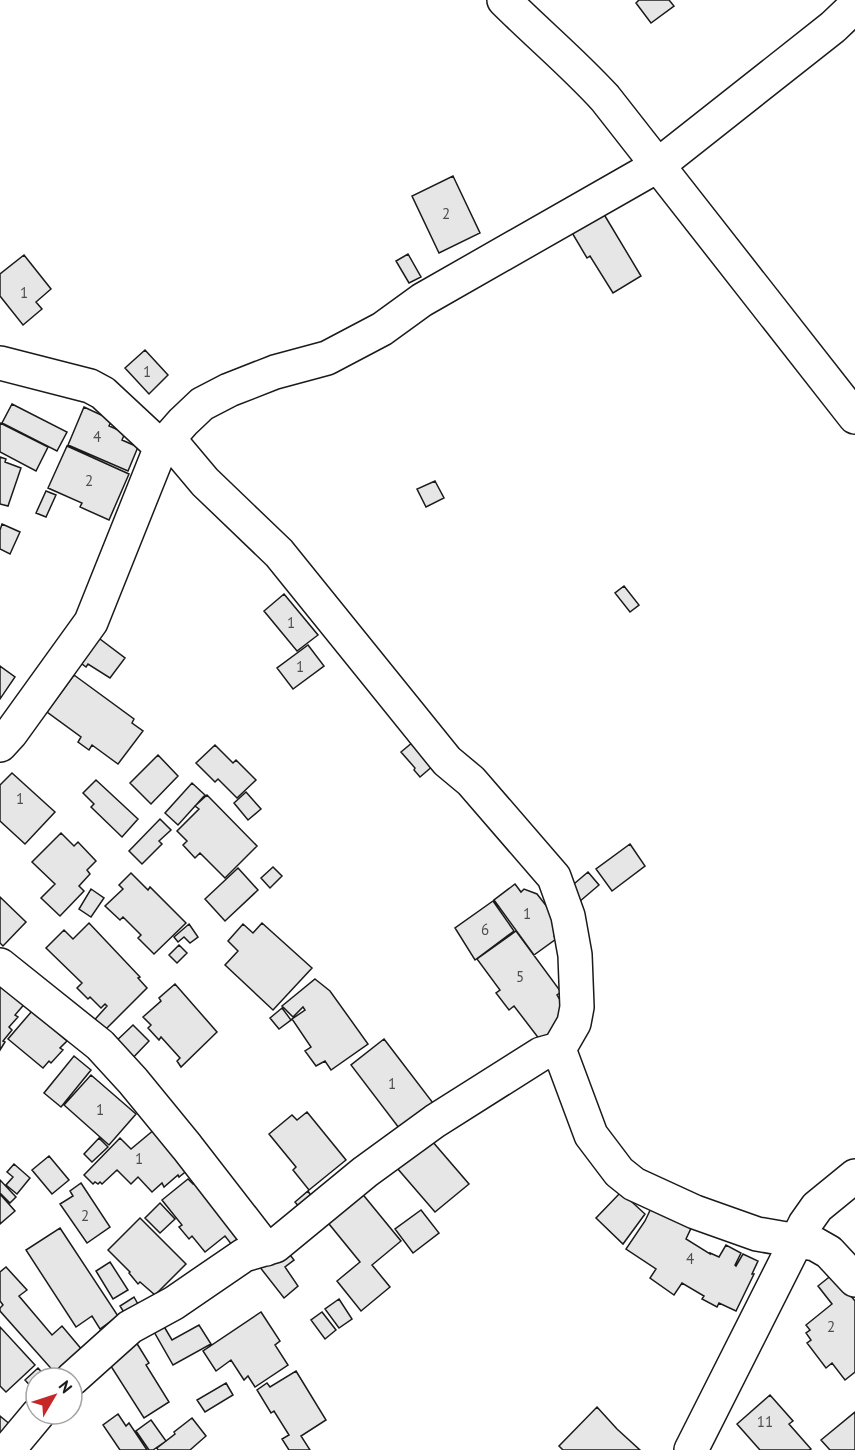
<svg xmlns="http://www.w3.org/2000/svg" width="855" height="1450" font-family="'PT Sans',sans-serif">
	<style>
		.building { fill: #e6e6e6; stroke: #1a1a1a; stroke-width: 1.5 }
		.lines { fill: none; stroke-linecap: round; stroke-linejoin: round }
		.minor-casing { stroke: #1a1a1a; stroke-width: 36 }
		.minor { stroke: #fff; stroke-width: 33 }
		.labels { text-anchor: middle; stroke-width: 4.5; stroke-linejoin: round; paint-order: stroke }
		.number-label { font-size: 15px; fill: #4d4d4d }
	</style>
	<rect width="100%" height="100%" fill="#fff"/>
	<path class="building" d="M639 0H669L674 6 651 23 636 3Z
		M453 176 480 233 439 253 412 196Z
		M602 211 641 276 613 293 590 256 587 258 571 231Z
		M408 254 421 277 409 283 396 261Z
		M24 255 51 289 36 302 42 309 23 325 0 296V274Z
		M145 350 168 375 149 394 125 368Z
		M12 404 67 432 57 451 2 423Z
		M84 407 112 420 109 426 125 433 122 440 138 447 128 471 68 445Z
		M0 423 48 447 36 471 0 452Z
		M67 446 129 474 109 520 80 507 82 503 48 488Z
		M0 457 6 459 5 462 21 468 8 506 0 504Z
		M435 481 444 498 426 507 417 489Z
		M46 491 56 495 46 517 36 513Z
		M2 524 20 532 10 554 0 549V530Z
		M624 586 639 605 630 612 615 593Z
		M284 594 318 635 297 651 264 611Z
		M92 633 125 658 110 678 88 664 86 667 73 657Z
		M308 645 324 666 293 689 277 668Z
		M0 666 15 677 0 699Z
		M74 675 134 719 132 723 143 731 118 764 92 745 89 750 78 742 81 737 47 712Z
		M413 742 434 765 420 777 414 770 415 768 401 752Z
		M215 745 233 763 236 760 256 780 237 798 218 779 215 782 196 763Z
		M158 755 178 776 151 804 130 783Z
		M12 773 55 812 25 844 0 821V785Z
		M96 780 138 819 122 837 91 807 94 804 83 793Z
		M192 783 205 795 178 825 165 813Z
		M246 792 261 809 248 820 234 803Z
		M207 795 257 846 225 878 200 853 195 858 183 845 187 841 177 831 199 809 195 806Z
		M160 819 171 830 159 841 162 844 142 864 129 851Z
		M61 833 74 846 78 842 96 861 87 870 90 874 79 886 84 891 60 916 41 898 55 884 32 862Z
		M630 844 645 866 612 891 596 869Z
		M273 867 282 876 270 888 261 878Z
		M238 868 258 890 225 921 205 899Z
		M588 872 599 885 579 902 568 889Z
		M131 873 148 890 150 887 186 923 154 954 138 938 141 935 123 917 120 920 105 906 123 889 119 885Z
		M515 884 521 892 524 889 537 894 548 908 552 920 555 935 554 936 556 939 534 955 494 900Z
		M91 889 104 898 91 917 79 909Z
		M0 897 26 922 3 946 0 943Z
		M493 901 514 931 475 960 455 928Z
		M89 923 140 977 138 978 147 988 99 1036 89 1026 107 1006 105 1004 101 1008 90 997 88 999 77 988 82 983 46 948 64 930 73 939Z
		M262 923 312 968 273 1010 225 965 238 951 228 941 243 924 253 933Z
		M189 924 198 937 190 943 184 937 178 942 174 937Z
		M516 931 561 992 557 995 562 1003 561 1018 551 1033 540 1040 514 1006 509 1010 496 993 500 990 477 959Z
		M179 945 187 953 177 963 169 955Z
		M0 978 27 1001 15 1015 18 1017 9 1027 12 1030 3 1041 5 1042 0 1050Z
		M315 979 330 991 368 1044 331 1070 325 1061 316 1066 305 1051 311 1047 292 1019 305 1010 303 1007 293 1017 282 1006Z
		M175 984 217 1032 181 1067 177 1061 180 1058 161 1037 159 1040 148 1028 151 1025 143 1017 161 1001 159 998Z
		M282 1008 291 1020 279 1029 270 1018Z
		M32 1011 67 1041 60 1048 63 1050 51 1063 49 1061 43 1068 8 1039Z
		M133 1025 149 1041 128 1063 111 1046Z
		M384 1039 433 1103 399 1128 351 1065Z
		M74 1056 91 1070 61 1107 44 1093Z
		M91 1075 136 1114 109 1145 64 1105Z
		M307 1112 346 1160 309 1190 293 1170 296 1167 269 1134 292 1115 297 1120Z
		M155 1129 189 1169 179 1177 178 1175 164 1187 162 1183 152 1192 138 1177 131 1184 117 1170 102 1184 100 1182 98 1184 95 1182 93 1184 84 1175 120 1138 131 1149Z
		M426 1134 469 1184 435 1212 391 1161Z
		M99 1138 108 1147 92 1162 84 1154Z
		M49 1156 69 1180 52 1194 32 1170Z
		M14 1164 30 1178 17 1194 6 1185 13 1177 7 1172Z
		M188 1179 193 1184 197 1180 240 1238 232 1245 225 1236 205 1252 192 1236 189 1239 179 1227 182 1225 162 1200Z
		M0 1180 16 1197 10 1203 0 1193Z
		M81 1183 110 1227 87 1243 60 1204 73 1196 70 1191Z
		M308 1191 313 1199 301 1209 295 1202Z
		M360 1191 401 1241 372 1265 390 1287 361 1311 337 1281 360 1262 325 1219Z
		M621 1192 645 1214 623 1244 596 1218Z
		M0 1194 15 1211 0 1224Z
		M160 1203 175 1219 160 1233 145 1218Z
		M653 1204 693 1224 686 1239 710 1254V1253L719 1257 726 1245 741 1253 735 1265 736 1266 743 1254 758 1261 752 1274H754L736 1311 719 1303 717 1307 702 1299 704 1296 682 1283 674 1295 650 1278 656 1269 626 1249 645 1221Z
		M421 1210 439 1233 413 1253 395 1229Z
		M140 1218 186 1264 155 1295 140 1282 138 1284 129 1273 130 1272 108 1250Z
		M60 1228 118 1316 100 1329 92 1316 76 1327 26 1250Z
		M284 1247 294 1260 285 1267 298 1286 284 1298 259 1266Z
		M110 1262 128 1290 113 1299 96 1271Z
		M6 1267 27 1290 19 1296 52 1335 62 1326 83 1351 56 1374 0 1311V1308L3 1305 0 1301V1272Z
		M833 1274 855 1301V1372L845 1380 832 1363 826 1368 807 1343 811 1340 806 1333 810 1330 806 1325 832 1304 818 1286Z
		M134 1297 139 1306 125 1314 120 1306Z
		M339 1299 352 1319 339 1328 325 1309Z
		M261 1312 280 1341 275 1345 288 1365 255 1387 248 1376 244 1380 231 1360 216 1371 203 1351Z
		M322 1312 336 1330 325 1339 311 1320Z
		M159 1318 172 1340 199 1325 211 1344 173 1365 149 1323Z
		M0 1327 35 1365 6 1392 0 1386Z
		M136 1342 149 1363 146 1365 169 1402 144 1418 107 1360Z
		M38 1368 47 1378H36V1392L25 1380Z
		M296 1371 326 1420 301 1436 310 1450H289L282 1439 289 1435 274 1411 271 1413 257 1390 267 1383 270 1387Z
		M226 1383 233 1395 205 1412 197 1400Z
		M770 1395 793 1421 789 1424 811 1449 809 1450H760L737 1424Z
		M597 1407 617 1429 640 1450H563L559 1446Z
		M855 1412V1450H830L821 1440Z
		M118 1414 126 1426 129 1423 147 1450H120L103 1425Z
		M0 1416 11 1425 0 1439Z
		M192 1418 206 1436 190 1450H158L157 1448 175 1434 174 1432Z
		M151 1420 166 1441 153 1450H149L136 1431Z"/>
	<g class="lines">
		<g class="minor-casing">
			<path id="minor" d="M504 0C537 33 573 63 605 98L855 417
				M0 363 90 386 103 393 161 447
				M168 438 205 482 279 553 447 761 471 781 554 877 568 916 575 955 577 1007 574 1023 559 1049 591 1135 619 1172 634 1184 695 1212 757 1234 815 1244 829 1252 855 1280
				M0 745 11 733 91 622 161 447 183 422 202 404 229 390 275 372 327 358 382 329 422 300 657 166 833 27 855 6
				M0 965 100 1045 133 1081 187 1147 266 1249
				M72 1379 130 1327 174 1303 244 1255 275 1246 365 1172 435 1121 541 1054 559 1049
				M8 1450 38 1414
				M691 1450 805 1224 817 1207 855 1176"/>
		</g>
		<use href="#minor" class="minor"/>
	</g>
	<g class="labels">
		<g class="number-label">
			<text x="446" y="219">2</text>
			<text x="24" y="298">1</text>
			<text x="147" y="377">1</text>
			<text x="97" y="442">4</text>
			<text x="89" y="486">2</text>
			<text x="291" y="628">1</text>
			<text x="300" y="672">1</text>
			<text x="20" y="804">1</text>
			<text x="527" y="919">1</text>
			<text x="485" y="935">6</text>
			<text x="520" y="982">5</text>
			<text x="392" y="1089">1</text>
			<text x="100" y="1115">1</text>
			<text x="139" y="1164">1</text>
			<text x="85" y="1221">2</text>
			<text x="690" y="1264">4</text>
			<text x="831" y="1332">2</text>
			<text x="765" y="1427">11</text>
		</g>
	</g>
	<g transform="translate(54 1396) rotate(51)"><circle r="28" fill="#ffffff" stroke="#a3a3a3" stroke-width="1.5"/>
	<path d="M0-4.5L10 22L0 15L-10 22Z" fill="#c62828"/>
	<text y="-9" font-size="16" font-weight="bold" text-anchor="middle" fill="#1a1a1a">N</text>
	</g>
</svg>
